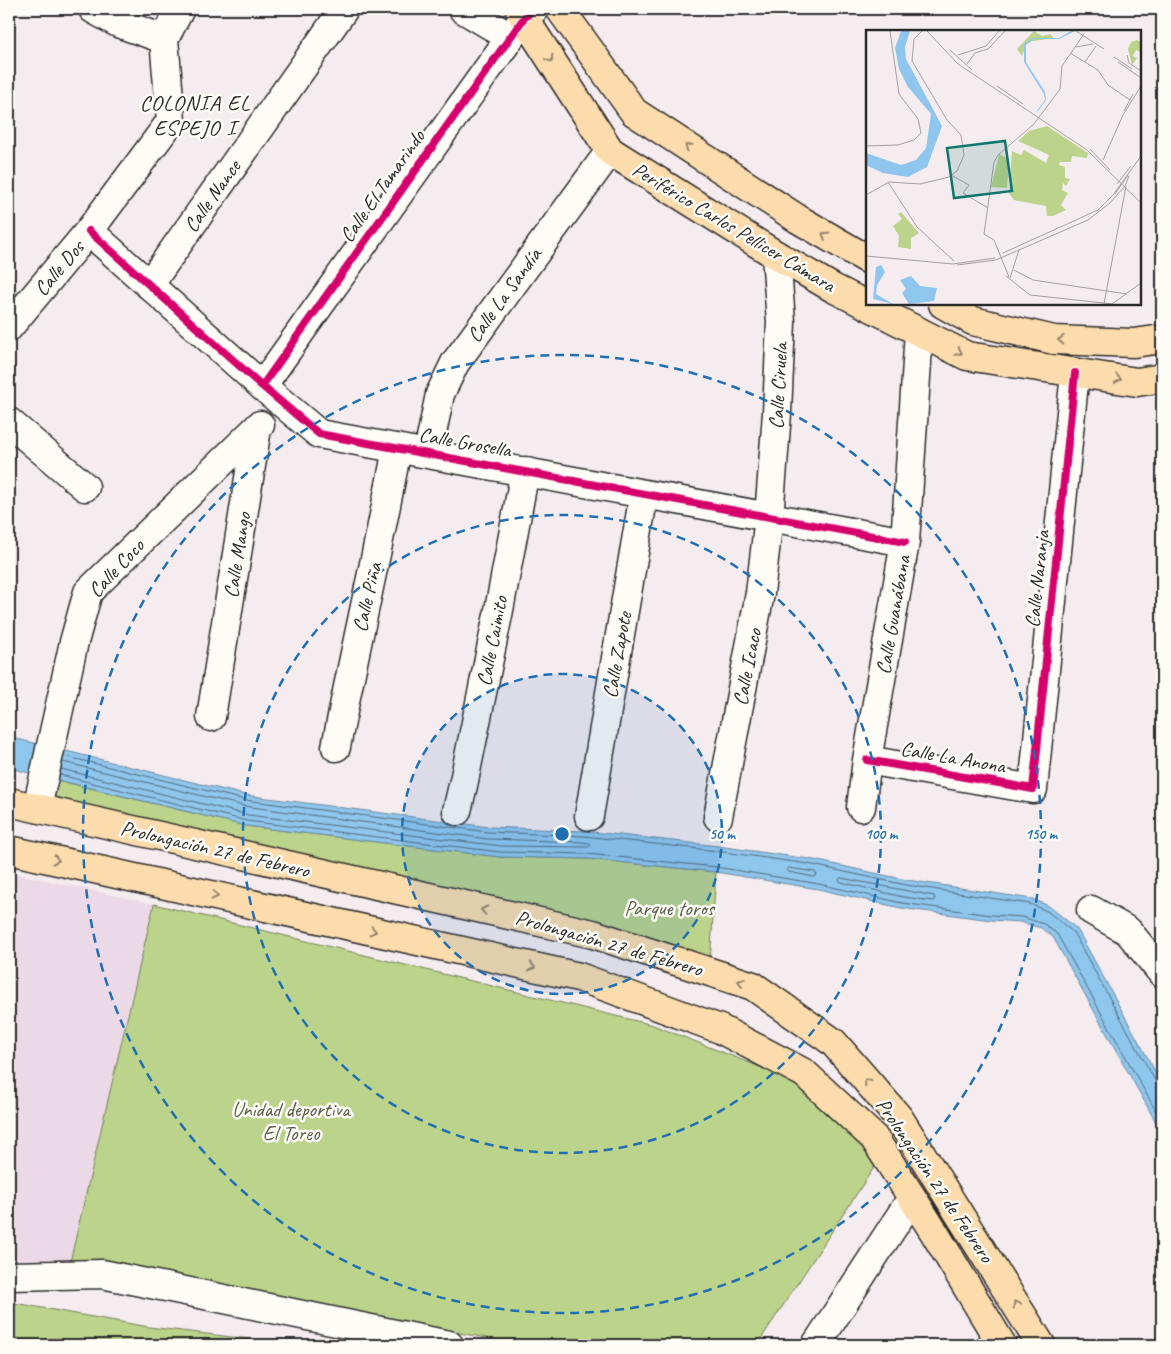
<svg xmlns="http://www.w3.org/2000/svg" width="1171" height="1354" font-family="Caveat,sans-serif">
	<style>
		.built { fill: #ecd9e7 }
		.green { fill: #bbd38a; stroke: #737f5a }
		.water { fill: #8fc6ed; stroke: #67889f }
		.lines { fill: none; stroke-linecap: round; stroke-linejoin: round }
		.shore { stroke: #536979; stroke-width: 1 }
		.minor-casing { stroke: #2b2b2b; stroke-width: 31 }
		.major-casing { stroke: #2b2b2b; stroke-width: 31 }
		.minor { stroke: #fdfcf7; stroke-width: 28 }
		.major { stroke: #fcdcac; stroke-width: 28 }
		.cycleway-casing { stroke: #fdfcf7; stroke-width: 11 }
		.cycleway { stroke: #d6006c; stroke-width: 8 }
		.oneway { stroke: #94846c }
		.ring { fill: none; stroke: #1f6fb2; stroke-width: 2.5; stroke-dasharray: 9 6 }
		.labels { text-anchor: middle; stroke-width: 5; stroke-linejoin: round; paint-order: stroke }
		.street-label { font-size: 21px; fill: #2b2b2b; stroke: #fdfcf7 }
		.park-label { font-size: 21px; fill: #565d48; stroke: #fdfcf7 }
		.neighbourhood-label { font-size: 22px; letter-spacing: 1px; fill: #2b2b2b; stroke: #fdfcf7 }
		.inset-road { fill: none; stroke: #a49fa1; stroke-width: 1 }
		.view { fill: #0f766e; fill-opacity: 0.15; stroke: #0f766e; stroke-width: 2.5 }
		.inset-edge { fill: none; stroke: #2b2b2b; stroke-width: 2.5 }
		.centre { fill: #1f6fb2; stroke: #fdfcf7; stroke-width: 2.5 }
		.ring-label { font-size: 15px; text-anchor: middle; font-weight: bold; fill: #1f6fb2; stroke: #fdfcf7; stroke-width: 5; stroke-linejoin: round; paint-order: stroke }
	</style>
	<rect width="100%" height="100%" fill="#f5ecf0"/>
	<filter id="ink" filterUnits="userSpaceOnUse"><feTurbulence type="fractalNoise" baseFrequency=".02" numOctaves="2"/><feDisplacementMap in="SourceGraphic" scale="10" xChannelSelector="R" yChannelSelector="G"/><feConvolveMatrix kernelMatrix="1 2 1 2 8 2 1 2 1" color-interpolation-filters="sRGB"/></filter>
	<g filter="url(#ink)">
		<path class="built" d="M9 872 154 904 70 1262 9 1263Z"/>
		<path class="green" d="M44 777 246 826 500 857 588 859 716 872 710 963 37 808Z
			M154 904 653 1025 793 1080 879 1160 757 1345H525L70 1262Z
			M9 1302 149 1327 298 1345H9Z"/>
		<path class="water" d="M9 737 245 795 489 827 584 831 718 846 809 859 907 880 1032 899 1049 906 1077 929 1162 1084V1133L1053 937 1041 928 1020 922 991 920 901 908 818 889 716 872 588 859 500 857 246 826 9 768Z"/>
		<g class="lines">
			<path class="shore" d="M64 756 245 800 488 832 584 836 717 851 808 864 906 885 1030 904 1047 911 1073 932 1156 1082 1162 1085
				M61 769 248 815 501 846 588 847 591 845 589 843 583 842 488 839 244 806 63 762
				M60 775 247 821 500 852 588 854 716 867 819 884 902 903 991 915 1022 917 1044 924 1057 934 1162 1122
				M789 868 815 872 817 875 814 877 789 872 787 870Z
				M841 878 934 896 935 899 933 901 903 897 841 882 839 880Z"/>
			<g class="minor-casing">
				<path id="minor" d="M93 9 118 23 164 39
					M463 9 510 37
					M89 231 262 386 319 434 905 542
					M149 285 344 9
					M9 327 89 231 171 121 164 39 180 9
					M262 386 524 18 534 9
					M9 422 85 487
					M428 453 440 394 455 363 610 151
					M211 717 257 428 260 425
					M336 747C355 647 379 548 397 448
					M867 760 1033 789 1075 373
					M861 807 867 760 905 542 919 332
					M37 808 74 642 88 592 257 428
					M457 811 464 781 499 610 525 471
					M589 816 644 494
					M718 817 760 593 769 517 777 413 781 322 776 255
					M1091 910 1128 931 1162 973
					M9 1276 102 1274 449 1345
					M816 1345 912 1198"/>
			</g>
			<g class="major-casing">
				<path id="major" d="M520 9 524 18 610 151 776 255 833 288 967 356 1137 382 1162 378
					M560 9 634 112 798 219 867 259
					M943 304 973 321 1054 340 1134 343 1162 339
					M9 802 593 934 753 986 833 1042 899 1118 1041 1345
					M9 850 579 977 720 1029 804 1073 874 1138 934 1232 1002 1345"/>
			</g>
			<use href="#minor" class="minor"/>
			<use href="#major" class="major"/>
			<g class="cycleway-casing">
				<path id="cycleway" d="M89 231 262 386 319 434 905 542
					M262 386 524 18 534 9
					M867 760 1033 789 1075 373"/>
			</g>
			<use href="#cycleway" class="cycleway"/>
		</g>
		<defs><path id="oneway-chevron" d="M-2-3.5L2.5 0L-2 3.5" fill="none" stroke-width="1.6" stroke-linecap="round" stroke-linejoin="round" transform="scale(1.25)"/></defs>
		<g class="oneway">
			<use href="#oneway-chevron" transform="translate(550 59) rotate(57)"/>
			<use href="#oneway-chevron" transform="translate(688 147) rotate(-147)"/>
			<use href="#oneway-chevron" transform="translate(825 235) rotate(-150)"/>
			<use href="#oneway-chevron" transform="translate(1061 340) rotate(-177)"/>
			<use href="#oneway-chevron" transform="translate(959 352) rotate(27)"/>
			<use href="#oneway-chevron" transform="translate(1118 379) rotate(9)"/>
			<use href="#oneway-chevron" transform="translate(56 860) rotate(13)"/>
			<use href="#oneway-chevron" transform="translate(215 896) rotate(13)"/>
			<use href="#oneway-chevron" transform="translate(484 910) rotate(-167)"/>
			<use href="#oneway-chevron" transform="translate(373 931) rotate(13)"/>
			<use href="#oneway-chevron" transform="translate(532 967) rotate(13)"/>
			<use href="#oneway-chevron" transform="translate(741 982) rotate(-162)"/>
			<use href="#oneway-chevron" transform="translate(867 1082) rotate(-131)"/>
			<use href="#oneway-chevron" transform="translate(1016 1304) rotate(-122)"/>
		</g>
	</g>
	<circle cx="562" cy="834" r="160" fill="#1f6fb2" fill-opacity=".12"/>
	<g class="ring">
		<circle cx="562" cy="834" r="160"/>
		<circle cx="562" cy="834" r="319"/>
		<circle cx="562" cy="834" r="479"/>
	</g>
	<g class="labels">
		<g class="street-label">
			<text transform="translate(382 186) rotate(-55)" y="7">Calle El Tamarindo</text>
			<text transform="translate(212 196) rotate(-55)" y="7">Calle Nance</text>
			<text transform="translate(734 227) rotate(31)" y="7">Periférico Carlos Pellicer Cámara</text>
			<text transform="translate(59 268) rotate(-50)" y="7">Calle Dos</text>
			<text transform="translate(504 295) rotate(-54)" y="7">Calle La Sandía</text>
			<text transform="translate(778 386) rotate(-87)" y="7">Calle Ciruela</text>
			<text transform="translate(465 442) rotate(10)" y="7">Calle Grosella</text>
			<text transform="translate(237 555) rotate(-81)" y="7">Calle Mango</text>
			<text transform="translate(116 568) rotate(-47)" y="7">Calle Coco</text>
			<text transform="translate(1037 579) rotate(-84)" y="7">Calle Naranja</text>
			<text transform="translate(367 597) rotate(-77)" y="7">Calle Piña</text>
			<text transform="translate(893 615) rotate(-80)" y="7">Calle Guanábana</text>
			<text transform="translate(492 641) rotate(-79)" y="7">Calle Caimito</text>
			<text transform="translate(617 655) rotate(-80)" y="7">Calle Zapote</text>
			<text transform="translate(747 667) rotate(-79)" y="7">Calle Icaco</text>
			<text transform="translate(953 757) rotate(10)" y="7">Calle La Anona</text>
			<text transform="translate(215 849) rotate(13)" y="7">Prolongación 27 de Febrero</text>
			<text transform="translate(609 943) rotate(16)" y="7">Prolongación 27 de Febrero</text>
			<text transform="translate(935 1180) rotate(56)" y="7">Prolongación 27 de Febrero</text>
		</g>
		<g class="park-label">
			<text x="669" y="915">Parque toros</text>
			<text x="291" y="1116">Unidad deportiva<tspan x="291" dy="24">El Toreo</tspan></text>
		</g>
		<g class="neighbourhood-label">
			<text x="195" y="110">COLONIA EL<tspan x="195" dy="25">ESPEJO I</tspan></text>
		</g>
	</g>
	<g transform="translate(866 30)">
		<rect width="275" height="275" fill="#f5ecf0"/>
		<path d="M168 1 176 6 185 4 187 8 161 12 156 26 151 19ZM271 10 275 12V22L270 20 267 26 271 28 266 35 262 19 265 12ZM181 96 222 123 221 128 206 126 205 132H194L193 135 199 137V148L204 149 200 156 197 153 196 160 202 163 195 175 200 180 187 186H181L180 176 148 170 143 163 146 121 155 125 158 120 180 133 183 125 152 111 163 101ZM133 124 143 129 141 158 125 157ZM35 182 53 203 45 208V219L32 217 33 206 27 196 36 189 32 184Z" fill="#bbd38a"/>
		<path d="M35 1H44L39 17 40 29 76 96 61 137 42 147 17 143 0 135V123L35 135 50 130 60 118 65 84 42 57 33 39 29 18ZM205 1H209L193 9H168L160 15V32L179 62 180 70 173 80 170 82 179 70 178 64 158 32V14L167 8H193ZM15 235 19 242 11 255 10 264 27 274 7 269 10 237ZM45 246 54 256 71 258 68 271 43 274 36 263 40 259 34 250Z" fill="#8fc6ed"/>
		<path class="inset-road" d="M61 1 92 34 221 120 275 173M210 1 238 19M210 17 227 14M84 20 106 40M204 23 232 40 242 55 264 70M92 25 120 16 133 1M261 25 263 33 275 41M248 27 266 39M219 32 230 16M252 32 275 48M101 34 109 23 122 19 139 1M131 56 157 74M258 81 267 64M0 116 32 115 48 110 55 103 52 89 33 64 24 1M224 119 244 140M237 130 257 85 275 56M85 145 103 155 97 163 122 178M22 152 51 197 88 231M251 154 265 136M249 164 262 145M0 165 23 152 54 154 83 147 91 141 98 125 95 105 81 90 46 31 48 9 56 1M137 223 232 180 247 165 275 126M0 226 87 234 129 228M91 235 130 230 222 190 244 173 259 156 263 146M148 240 167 250 261 264M140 246 164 265 247 274M143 247 128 210 118 204 128 132 132 125 168 94 194 59 196 36 218 4M144 248 153 220M238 274 260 156M246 274 275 253"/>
		<path class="view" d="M139 111 146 161 88 168 81 118Z"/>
		<rect width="275" height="275" class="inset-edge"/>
	</g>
	<circle cx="562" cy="834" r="8" class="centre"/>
	<g class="ring-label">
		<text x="722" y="839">50 m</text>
		<text x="881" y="839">100 m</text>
		<text x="1041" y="839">150 m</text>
	</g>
	<rect width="1171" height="1354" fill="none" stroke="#fdfcf7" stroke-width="30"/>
	<rect x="15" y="15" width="1141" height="1324" fill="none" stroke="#2b2b2b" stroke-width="2" filter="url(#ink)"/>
</svg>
